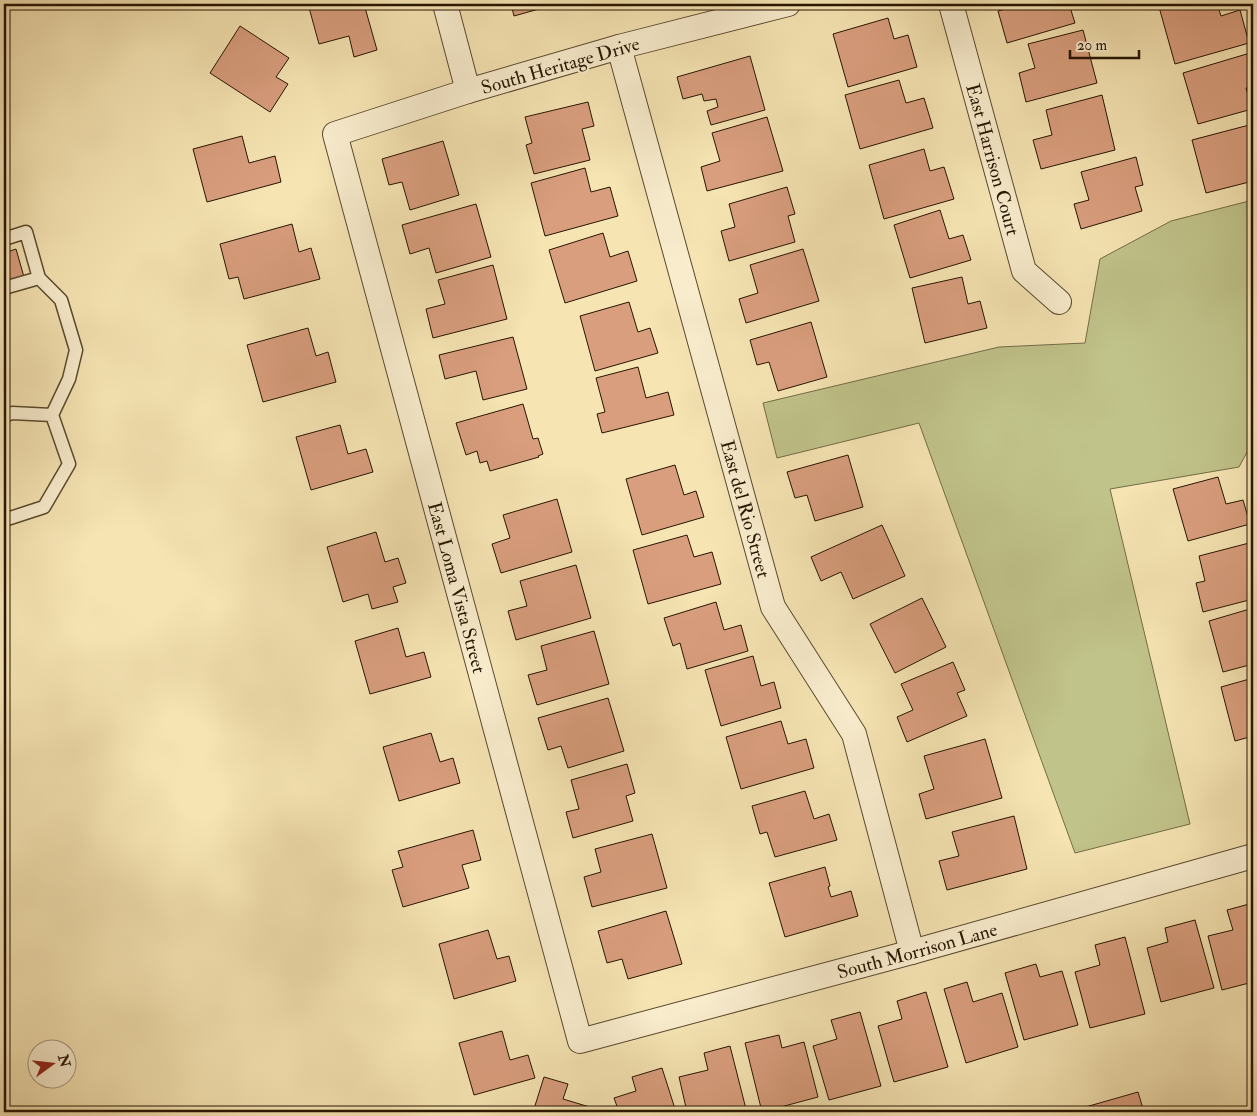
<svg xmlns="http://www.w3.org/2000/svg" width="1257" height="1116" font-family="'IM FELL Double Pica',serif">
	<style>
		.green { fill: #c0c38a; stroke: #736c45 }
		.building { fill: #d99e7e; stroke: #261500 }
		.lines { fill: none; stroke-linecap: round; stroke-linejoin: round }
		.service-casing { stroke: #5a492d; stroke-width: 15 }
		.minor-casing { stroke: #5a492d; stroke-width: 26 }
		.service { stroke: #f9edce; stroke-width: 12 }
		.minor { stroke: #f9edce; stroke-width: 24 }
		.labels { text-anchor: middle; stroke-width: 4.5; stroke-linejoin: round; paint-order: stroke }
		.street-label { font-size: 19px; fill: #261500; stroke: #f9edce }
	</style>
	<rect width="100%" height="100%" fill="#f6e4b3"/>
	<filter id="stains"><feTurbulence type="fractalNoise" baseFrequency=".004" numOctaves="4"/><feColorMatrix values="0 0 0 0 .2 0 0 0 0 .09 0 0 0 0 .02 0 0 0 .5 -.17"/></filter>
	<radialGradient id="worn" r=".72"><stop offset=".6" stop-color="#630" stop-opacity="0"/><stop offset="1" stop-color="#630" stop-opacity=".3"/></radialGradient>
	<path class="green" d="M1253 200V291L1248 292 1253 319V441L1239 467 1110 489 1190 824 1075 853 919 423 777 458 763 403 999 347 1085 343 1100 259 1171 221Z"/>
	<path class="building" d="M308 4H364L377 50 354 57 349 36 319 44Z
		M511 4H537L539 9 514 16Z
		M1011 4H1069L1075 23 1007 43 998 11 1012 7Z
		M1171 4H1217L1221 16 1240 10 1249 43 1175 64 1159 7Z
		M888 18 894 39 908 35 917 67 848 87 833 34Z
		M240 26 289 58 276 77 288 84 270 112 210 73Z
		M1083 30 1097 83 1026 102 1019 73 1035 68 1028 44Z
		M1250 53 1253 64V86L1246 88 1252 109 1198 124 1183 73Z
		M750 56 765 110 711 125 707 111 718 107 716 99 704 101 702 94 683 99 677 77Z
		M899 80 906 103 924 98 933 128 860 149 845 95Z
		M1102 95 1115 150 1041 169 1033 140 1052 135 1046 110Z
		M588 102 594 126 582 129 590 160 534 174 526 145 532 143 525 117Z
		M767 117 783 171 707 191 701 167 720 161 712 133Z
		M1253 124V181L1206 193 1192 140Z
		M242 136 249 163 275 156 281 182 207 202 193 149Z
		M443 141 459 195 410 210 402 182 389 185 382 159Z
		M924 149 930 171 944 167 954 199 884 219 869 165Z
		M1136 157 1143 185 1135 187 1142 211 1081 229 1074 204 1089 200 1081 172Z
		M585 168 591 192 610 187 618 216 545 236 531 183Z
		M787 187 795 214 788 216 795 242 729 261 721 231 735 227 729 204Z
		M476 204 491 257 436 273 429 248 410 254 402 225Z
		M940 210 949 239 963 235 971 260 910 278 894 225Z
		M292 224 299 252 311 248 320 279 244 299 238 277 229 279 220 244Z
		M603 233 610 257 628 251 637 281 565 303 549 250Z
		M16 249 24 277 4 283V253Z
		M803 249 819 301 746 323 739 299 758 293 750 265Z
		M493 265 507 319 433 338 426 309 445 304 438 280Z
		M962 277 968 304 980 301 987 328 925 343 912 288Z
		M629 302 638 332 650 328 658 353 595 371 580 316Z
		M811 322 827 377 778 391 769 362 757 365 750 340Z
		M308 328 316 356 328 352 336 382 263 402 247 345Z
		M513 337 527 389 483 400 476 371 445 379 439 355Z
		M638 367 646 398 668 392 674 415 602 433 597 414 605 412 596 378Z
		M523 404 533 439 538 438 543 454 538 456 539 457 490 471 487 461 480 463 477 451 466 455 456 423Z
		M340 425 348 454 366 449 373 472 311 490 296 437Z
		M848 455 863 507 815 521 807 495 795 498 787 472Z
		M675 465 684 495 696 491 704 517 642 535 626 479Z
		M1218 477 1226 504 1243 500 1250 524 1188 541 1173 489Z
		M557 499 572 552 501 573 492 544 510 538 503 515Z
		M882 525 905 576 853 599 841 572 821 581 811 557Z
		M376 532 385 562 398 558 406 583 393 587 398 602 372 609 368 594 343 602 327 547Z
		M687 535 694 557 712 552 721 584 648 604 633 550Z
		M1253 542V599L1203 612 1196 583 1205 581 1199 556Z
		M576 565 591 618 516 640 508 611 527 606 520 581Z
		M922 598 946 647 895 673 870 624Z
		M716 602 724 630 741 625 748 651 687 669 680 643 673 646 664 618Z
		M1253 608V664L1223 672 1209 621Z
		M398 628 406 657 424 652 431 677 370 694 355 641Z
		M594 631 609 684 537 705 528 675 547 670 541 646Z
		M753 656 761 686 774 682 781 708 721 726 705 670Z
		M953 662 965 690 957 693 967 716 907 742 897 717 913 710 901 684Z
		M1253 678V736L1235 741 1221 687Z
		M608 698 624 751 568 768 561 746 548 750 538 718Z
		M781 721 788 744 806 739 814 768 741 789 726 737Z
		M431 733 440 762 453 758 460 783 399 801 383 747Z
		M985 739 1002 798 926 819 919 794 934 789 924 756Z
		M627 764 635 793 626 796 633 821 573 838 566 812 579 809 571 780Z
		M805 791 814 819 829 814 837 840 775 857 767 832 760 834 752 806Z
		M1014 816 1027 869 947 890 939 861 959 856 952 832Z
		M473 830 481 860 462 865 469 888 403 907 392 870 403 867 398 851Z
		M652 834 667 888 592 907 584 877 601 872 595 849Z
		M825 867 830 886 828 887 831 897 851 891 858 916 785 937 769 883Z
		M1253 903V982L1222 990 1208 936 1233 930 1227 910Z
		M666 911 682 964 628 979 622 959 607 963 598 931Z
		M1195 920 1214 988 1161 1002 1147 948 1168 942 1165 928Z
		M488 930 497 959 509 956 516 981 454 999 439 944Z
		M1125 937 1145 1014 1090 1028 1075 972 1100 965 1095 945Z
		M1036 964 1040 977 1062 971 1078 1025 1024 1040 1005 973Z
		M967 982 973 1002 1002 993 1018 1047 966 1063 944 989Z
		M926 992 948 1067 894 1082 878 1026 902 1019 897 1001Z
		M860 1012 881 1086 829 1100 813 1046 837 1039 831 1020Z
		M502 1031 510 1060 528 1055 535 1078 474 1095 459 1043Z
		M779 1035 782 1048 804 1042 818 1097 762 1112 745 1043Z
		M730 1046 746 1109 733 1112H687L679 1077 708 1070 704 1053Z
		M662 1068 676 1112H619L614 1098 636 1091 632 1077Z
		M544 1077 568 1084 563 1099 593 1108 592 1112H533Z
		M1138 1092 1144 1112H1083L1082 1108Z"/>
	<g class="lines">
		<g class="service-casing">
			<path id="service" d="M4 239 26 232 39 278 61 300 76 350 69 379 52 415
				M4 288 39 278
				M4 416 12 413 52 415 69 464 44 507 4 520"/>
		</g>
		<g class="minor-casing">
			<g id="minor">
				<path d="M445 4 468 91"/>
				<path id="s1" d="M788 4 619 47 468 91 335 134 580 1041 912 952 1253 856"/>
				<path id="s2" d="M951 4 1024 271 1059 302"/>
				<path id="s3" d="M619 47 773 607 854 734 912 952"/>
			</g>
		</g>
		<use href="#service" class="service"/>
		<use href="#minor" class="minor"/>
	</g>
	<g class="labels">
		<g class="street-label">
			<text transform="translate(560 65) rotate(-16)" y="7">South Heritage Drive</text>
			<text dy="7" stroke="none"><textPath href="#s2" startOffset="161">East Harrison Court</textPath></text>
			<text dy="7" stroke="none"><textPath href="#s3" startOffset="479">East del Rio Street</textPath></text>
			<text dy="7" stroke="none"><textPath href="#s1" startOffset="941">East Loma Vista Street</textPath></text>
			<text dy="7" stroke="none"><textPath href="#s1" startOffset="1760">South Morrison Lane</textPath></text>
		</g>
	</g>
	<rect width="1257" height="1116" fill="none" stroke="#f6e4b3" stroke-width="20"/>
	<rect x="5" y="5" width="1247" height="1106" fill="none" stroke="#261500" stroke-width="2.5"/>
	<rect x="10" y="10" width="1237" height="1096" fill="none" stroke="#261500"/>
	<g transform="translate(52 1064) rotate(75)"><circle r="24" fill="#f9edce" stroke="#a5977c"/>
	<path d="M0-4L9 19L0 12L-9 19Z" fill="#8f2418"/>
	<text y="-8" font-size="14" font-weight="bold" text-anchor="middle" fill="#261500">N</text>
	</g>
	<path d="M1070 50v8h69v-8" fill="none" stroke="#261500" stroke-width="2.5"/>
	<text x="1077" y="50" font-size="15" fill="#261500" stroke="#f9edce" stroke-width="4" paint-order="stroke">20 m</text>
	<rect width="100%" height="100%" filter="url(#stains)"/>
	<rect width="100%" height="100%" fill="url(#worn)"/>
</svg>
